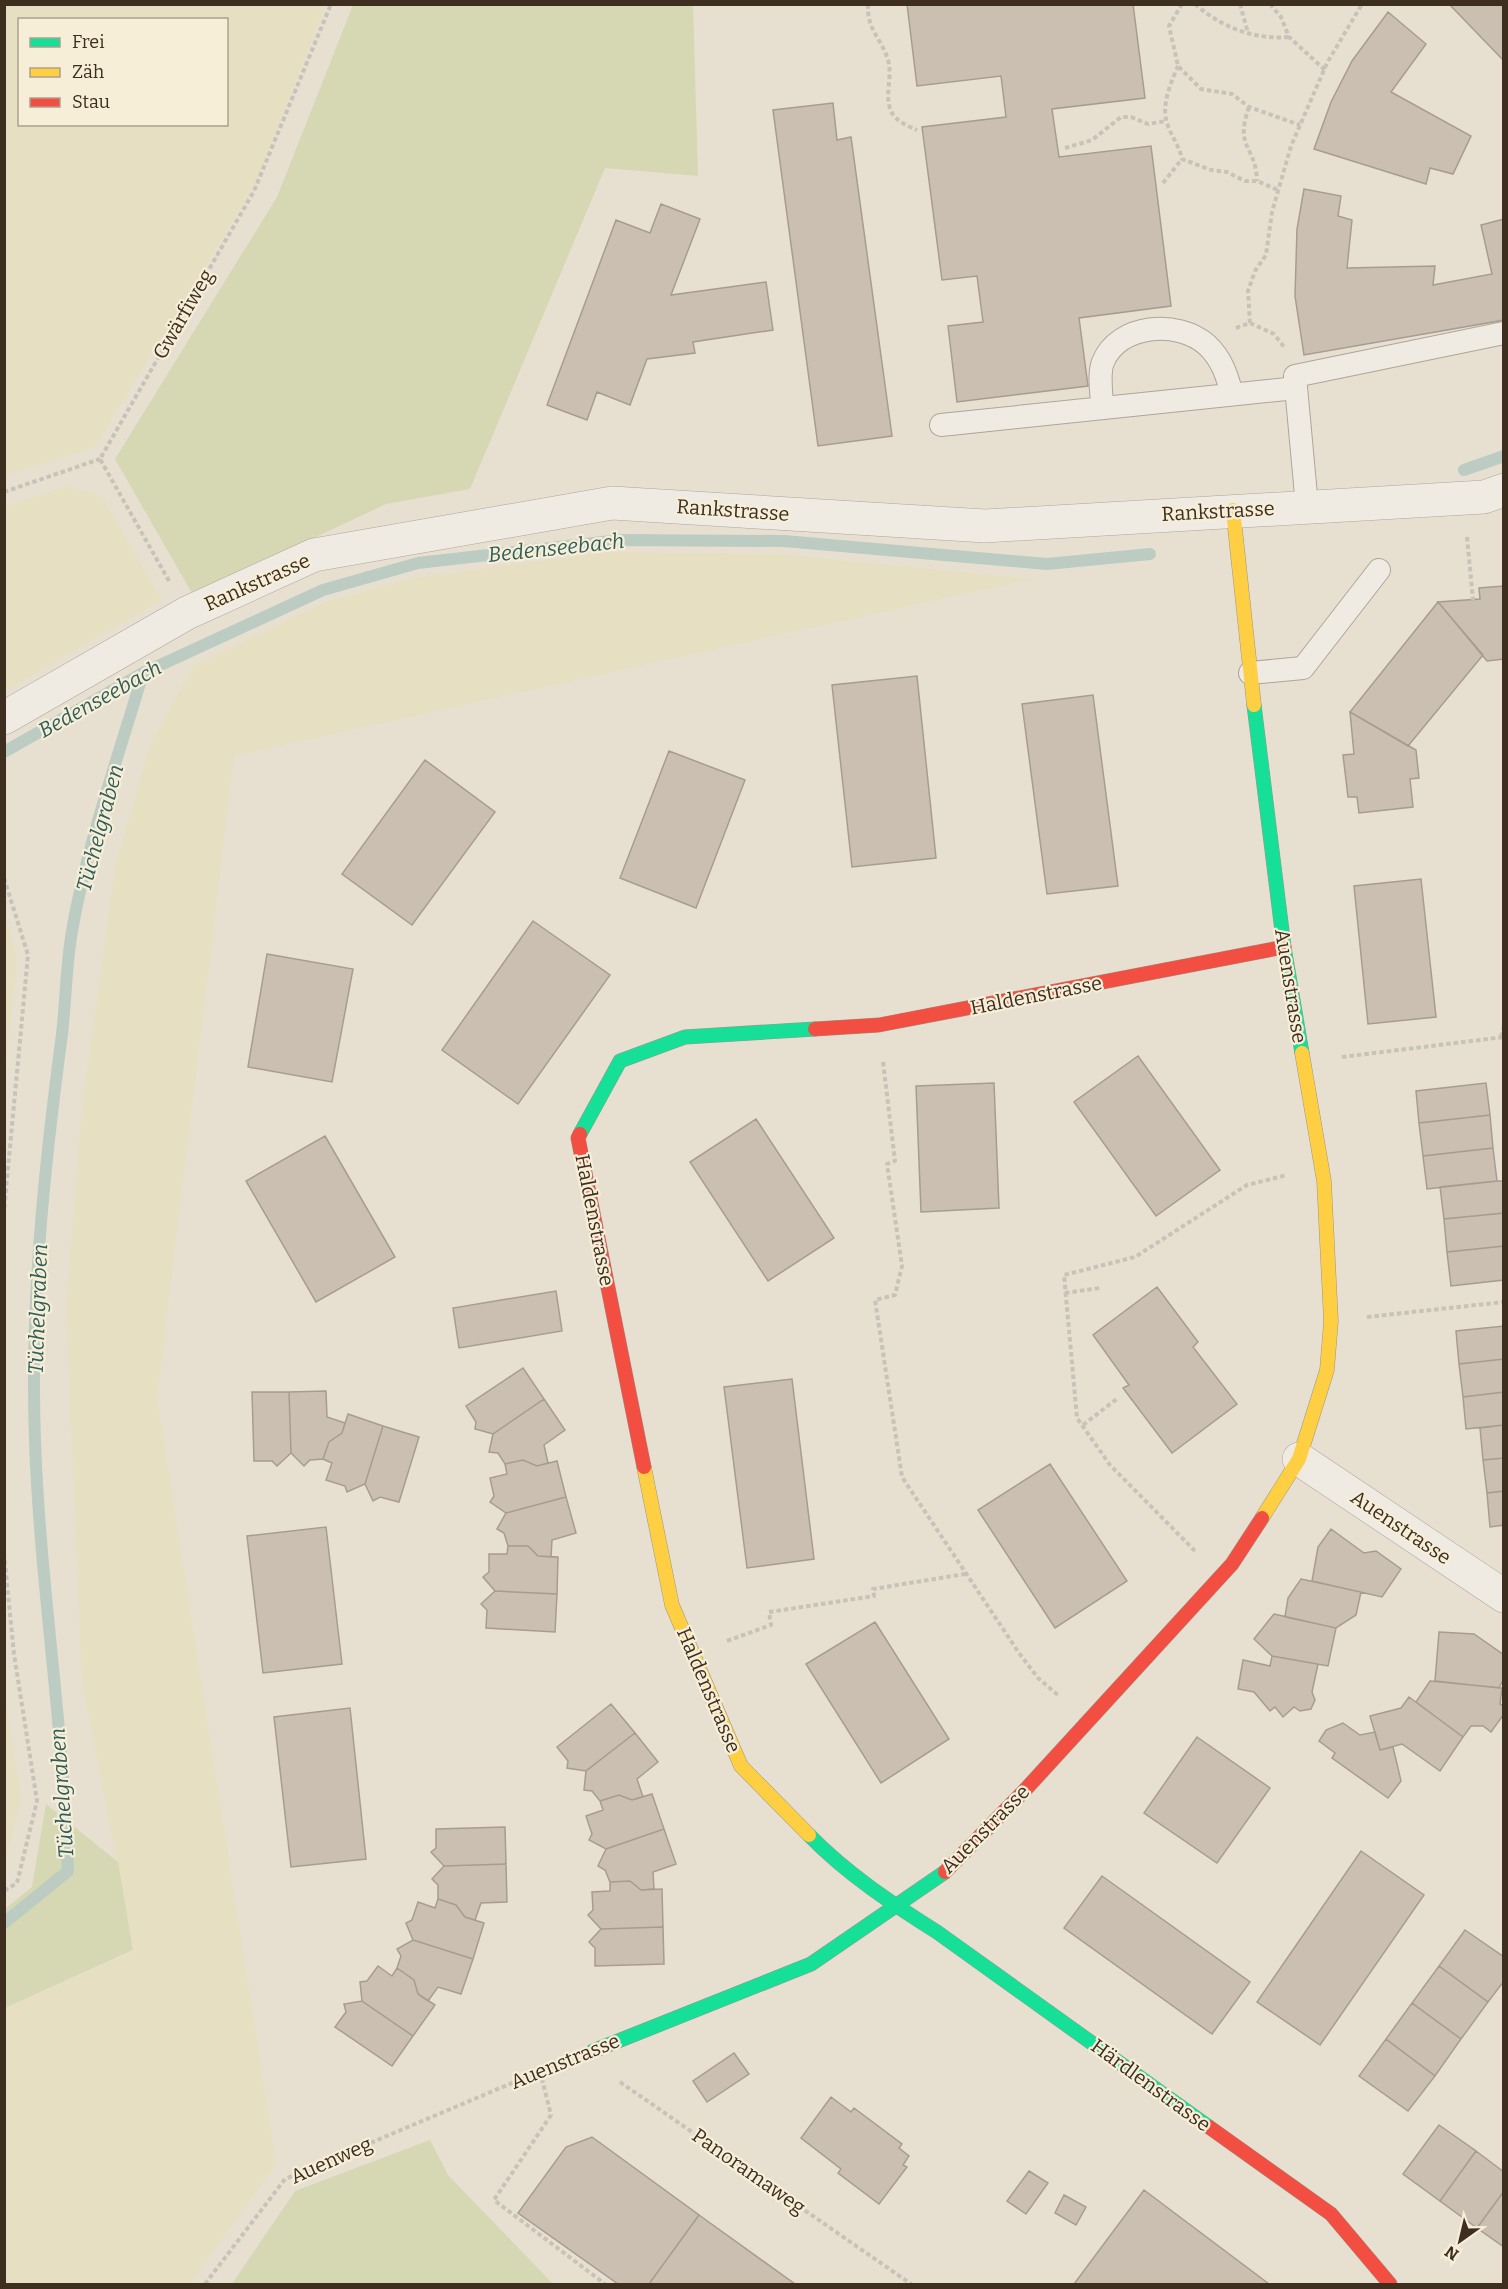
<svg xmlns="http://www.w3.org/2000/svg" width="1508" height="2289" font-family="Bitter,serif">
	<style>
		.farmland { fill: #e6dfc2; fill-rule: evenodd }
		.green { fill: #d6d7b3 }
		.lines { fill: none; stroke-linecap: round; stroke-linejoin: round }
		.stream { stroke: #bcccc2; stroke-width: 12 }
		.building { fill: #cbbfb2; stroke: #a89c90; stroke-width: 1.5 }
		.lane-casing { stroke: #ada599; stroke-width: 24 }
		.street-casing { stroke: #ada599; stroke-width: 34 }
		.fast-casing { stroke: #9c958a; stroke-width: 15 }
		.slow-casing { stroke: #9c958a; stroke-width: 15 }
		.jam-casing { stroke: #9c958a; stroke-width: 15 }
		.path { stroke: #c8c2b9; stroke-width: 4; stroke-dasharray: 4.5 3; stroke-linecap: butt }
		.lane { stroke: #efebe3; stroke-width: 22 }
		.street { stroke: #efebe3; stroke-width: 33 }
		.fast { stroke: #16e098; stroke-width: 14 }
		.slow { stroke: #ffcf43; stroke-width: 14 }
		.jam { stroke: #f24e42; stroke-width: 14 }
		.labels { text-anchor: middle; stroke-width: 4.5; stroke-linejoin: round; paint-order: stroke }
		.street-label { font-size: 20px; fill: #3d2e20; stroke: #f7eed8 }
		.water-label { font-size: 21px; font-style: italic; fill: #2f5d5a; stroke: #f7eed8 }
	</style>
	<rect width="100%" height="100%" fill="#e7e0d1"/>
	<path class="farmland" d="M5 4 326 5 254 187 95 447 5 476ZM20 20H226V124H20Z
		M66 486 102 496 162 600 5 691V507Z
		M608 552 778 554 1031 579 234 756 157 1397 276 2164 190 2284H5L4 2009 134 1951 82 1682 66 1308 82 1107 116 863 151 743 194 665 328 601 413 578Z
		M5 913 17 960 5 1073Z
		M4 1689 21 1799 5 1861H4Z"/>
	<path class="green" d="M353 5H693L698 176 605 168 470 489 386 504 193 595 115 459 277 197Z
		M46 1804 118 1862 133 1950 5 2008V1909L32 1887Z
		M430 2140 448 2175 553 2284H232L295 2191Z"/>
	<g class="lines">
		<path class="stream" d="M1464 470 1504 456
			M4 752 143 673 323 590 418 563 620 540 784 541 1047 564 1150 554
			M4 1923 68 1871C64 1727 40 1585 35 1441 30 1305 44 1169 62 1034 66 1000 66 965 72 931 87 844 118 758 143 673"/>
	</g>
	<path class="building" d="M907 4H1133L1145 98 1052 109 1059 157 1151 146 1171 306 1079 318 1088 386 957 402 948 326 983 322 977 276 942 280 922 127 1006 117 1001 76 917 86Z
		M1449 4H1504V57L1502 59Z
		M1388 12 1426 44 1391 92 1471 136 1453 174 1430 168 1426 184 1314 149 1331 102 1352 61Z
		M833 103 837 140 851 137 892 436 818 446 773 110Z
		M1304 189 1341 196 1338 216 1352 220 1347 268 1435 266 1433 285 1492 274 1481 225 1504 219V320L1304 355 1295 296 1297 229Z
		M661 204 700 219 671 295 766 282 773 330 693 342 695 353 647 359 630 405 597 392 587 420 547 405 616 220 650 233Z
		M1504 586V659L1487 661 1438 602 1480 599 1479 588Z
		M1438 602 1483 655 1408 746 1350 712Z
		M917 676 936 858 852 867 832 685Z
		M1093 695 1118 886 1047 894 1022 704Z
		M1350 712 1416 750 1419 778 1410 779 1413 807 1359 813 1357 797H1348L1343 755 1354 754Z
		M669 751 745 780 696 908 620 878Z
		M425 760 495 812 412 925 342 874Z
		M1421 879 1436 1017 1368 1024 1354 886Z
		M533 921 610 975 518 1104 442 1050Z
		M267 954 353 969 332 1082 248 1067Z
		M1138 1056 1220 1170 1156 1216 1074 1102Z
		M994 1083 999 1208 921 1212 916 1086Z
		M1486 1083 1490 1115 1419 1123 1416 1091Z
		M1490 1115 1493 1148 1423 1156 1419 1123Z
		M756 1119 834 1238 768 1281 690 1162Z
		M325 1136 395 1257 316 1302 246 1181Z
		M1493 1148 1497 1181 1427 1189 1423 1156Z
		M1497 1181H1504V1213L1444 1219 1440 1187Z
		M1504 1213V1246L1447 1252 1444 1219Z
		M1504 1246V1280L1451 1286 1447 1252Z
		M1157 1287 1198 1342 1193 1347 1237 1404 1172 1453 1123 1388 1129 1385 1093 1335Z
		M556 1291 562 1331 459 1348 453 1308Z
		M1504 1326V1359L1459 1364 1456 1331Z
		M1504 1359V1392L1463 1397 1459 1364Z
		M523 1368 544 1399 493 1434 475 1429 476 1422 466 1406Z
		M792 1379 814 1559 747 1568 724 1387Z
		M326 1391 327 1417 345 1423 342 1433 329 1442 323 1459 310 1460 304 1466 291 1453 289 1392Z
		M252 1392H289L291 1453 277 1466 272 1461H254Z
		M1504 1392V1425L1466 1429 1463 1397Z
		M544 1399 565 1430 544 1445 548 1463 537 1466 523 1460 505 1464 498 1453 489 1452 493 1434Z
		M348 1414 383 1426 365 1484 347 1492 345 1486 326 1480 332 1463 323 1459 329 1442 342 1433Z
		M1504 1425V1458L1483 1460 1480 1428Z
		M383 1426 419 1437 399 1502 380 1497 373 1501 365 1484Z
		M1504 1458V1491L1487 1493 1483 1460Z
		M523 1460 537 1466 557 1461 566 1497 506 1513 490 1502 494 1496 490 1478 507 1474 505 1464Z
		M1050 1464 1127 1581 1055 1628 978 1510Z
		M1504 1491V1525L1490 1527 1487 1493Z
		M566 1497 576 1533 552 1540 551 1557 538 1556 528 1546H508L504 1533 497 1529 506 1513Z
		M326 1527 342 1664 263 1673 247 1536Z
		M1331 1529 1364 1553 1376 1551 1401 1569 1382 1597 1312 1581 1318 1547Z
		M508 1546H528L538 1556 558 1557 557 1594 495 1591 483 1577 489 1572V1554H507Z
		M1301 1579 1361 1592 1356 1615 1336 1628 1285 1617 1288 1598Z
		M495 1591 557 1594 555 1632 486 1628 487 1610 481 1604Z
		M1274 1614 1336 1628 1328 1666 1272 1656 1254 1639Z
		M875 1622 949 1739 881 1783 806 1664Z
		M1439 1632 1474 1634 1504 1655V1678L1499 1688 1435 1681Z
		M1272 1656 1318 1664 1312 1692 1315 1700 1311 1709 1300 1711 1294 1707 1283 1717 1275 1707 1270 1711 1254 1692 1238 1689 1243 1660 1270 1666Z
		M1430 1681 1502 1688 1500 1704 1504 1706V1714L1491 1732 1483 1726H1471L1463 1737 1416 1702Z
		M1409 1697 1463 1737 1440 1771 1402 1744 1380 1750 1370 1716 1401 1708Z
		M611 1704 635 1733 586 1771 567 1768 568 1761 557 1747Z
		M350 1708 366 1859 291 1867 274 1717Z
		M1343 1723 1360 1735 1375 1732 1380 1750 1393 1747 1401 1781 1388 1798 1332 1758 1335 1753 1319 1741 1326 1730Z
		M635 1733 658 1762 637 1779 643 1797 632 1800 619 1795 600 1801 592 1791 584 1790 586 1771Z
		M1197 1737 1270 1788 1217 1863 1144 1813Z
		M652 1794 664 1829 606 1849 589 1840 592 1834 586 1816 603 1810 600 1801 619 1795 632 1800Z
		M505 1827 506 1864 444 1866 431 1852 436 1848V1829Z
		M664 1829 676 1864 653 1872 654 1889 641 1890 630 1881 610 1882 605 1870 598 1866 606 1849Z
		M1361 1851 1424 1895 1320 2045 1257 2002Z
		M506 1864 507 1902 481 1903 475 1920 465 1917 456 1905 438 1899V1885L432 1879 444 1866Z
		M1102 1876 1250 1982 1212 2034 1064 1928Z
		M630 1881 641 1890 662 1889 663 1927 601 1929 588 1915 593 1910 592 1892 610 1891V1882Z
		M438 1899 456 1905 465 1917 484 1923 473 1959 413 1940 406 1923 412 1920 418 1902 435 1908Z
		M663 1927 664 1964 595 1966V1948L589 1942 601 1929Z
		M1465 1930 1504 1957V1981L1488 2002 1439 1966Z
		M413 1940 473 1959 461 1994 438 1987 428 2001 418 1994 414 1980 397 1968 401 1956 397 1949Z
		M378 1966 392 1976 397 1968 414 1980 418 1994 435 2005 413 2036 362 2001 360 1982 367 1981Z
		M1439 1966 1488 2002 1461 2039 1412 2003Z
		M362 2001 413 2036 392 2066 335 2027 346 2012 344 2004Z
		M1412 2003 1461 2039 1435 2076 1386 2039Z
		M1386 2039 1435 2076 1408 2111 1359 2076Z
		M734 2053 749 2074 707 2102 693 2081Z
		M831 2097 851 2112 854 2108 902 2144 899 2148 909 2156 903 2165 907 2167 879 2204 838 2173 841 2169 801 2138Z
		M1439 2125 1476 2151 1440 2201 1403 2174Z
		M592 2137 699 2215 649 2284H618L518 2213 566 2147Z
		M1476 2151 1504 2172V2191L1477 2228 1440 2201Z
		M1029 2171 1048 2183 1026 2214 1007 2201Z
		M1144 2190 1269 2284H1074Z
		M1504 2191V2247L1477 2228Z
		M1064 2195 1086 2207 1076 2225 1055 2213Z
		M699 2215 795 2284H649Z"/>
	<g class="lines">
		<g class="lane-casing">
			<path id="lane" d="M1102 408C1102 394 1098 374 1103 362 1118 324 1178 319 1207 345 1222 359 1227 376 1232 394
				M941 425 1296 388
				M1307 506 1295 376 1504 333
				M1250 673 1303 668 1379 570"/>
		</g>
		<g class="street-casing">
			<path id="street" d="M4 718 187 613 314 555 612 503 985 526 1484 497 1504 490
				M1299 1459 1504 1596"/>
		</g>
		<g class="fast-casing">
			<path id="fast" d="M1254 705 1284 947 1302 1053
				M580 1134 620 1061 685 1037 815 1029
				M809 1835C847 1874 891 1903 937 1932L1209 2127
				M593 2051 811 1964 945 1872"/>
		</g>
		<g class="slow-casing">
			<path id="slow" d="M1233 510 1254 705
				M644 1467 672 1605 741 1766 809 1835
				M1262 1518 1299 1459 1327 1370 1331 1321 1324 1181 1302 1053"/>
		</g>
		<g class="jam-casing">
			<path id="jam" d="M815 1029 879 1025 1284 947
				M580 1134 578 1138 644 1467
				M945 1872 1025 1790 1232 1564 1262 1518
				M1209 2127 1331 2214 1390 2284"/>
		</g>
		<path class="path" d="M868 4C867 31 881 37 888 60 893 77 884 96 891 111 895 121 908 126 917 130
			M1182 4 1169 26 1178 66 1201 89 1232 94 1249 107 1300 125
			M1195 4C1221 27 1254 40 1289 37
			M1240 4 1248 33
			M1270 4 1281 17 1289 37 1325 70
			M1178 66C1171 82 1161 105 1167 123 1171 136 1179 145 1182 159L1211 170 1227 172 1245 181H1257L1278 190
			M1249 107C1234 149 1256 145 1257 181
			M1065 148 1092 140 1121 117H1131L1148 124 1166 121
			M1163 183 1182 159
			M1250 323 1248 291 1255 271 1266 255 1272 212 1291 146 1327 63 1362 4
			M1236 328 1250 323 1274 334 1284 347
			M4 492 100 459
			M1467 537 1473 600
			M169 581 100 459 254 191 331 4
			M4 878 28 955 4 1211
			M1501 1037 1504 1026
			M1342 1057 1504 1037
			M883 1062 895 1161 887 1164 902 1266 895 1295 875 1300 902 1477 1019 1653 1038 1678 1059 1696
			M1065 1293 1100 1288
			M1367 1317 1504 1302
			M1083 1425 1118 1398
			M1195 1551 1110 1465 1077 1418 1064 1275 1135 1257 1247 1185 1287 1175
			M4 1553 14 1654 37 1801 17 1883 4 1891
			M727 1641 771 1625 769 1612 874 1596 873 1589 965 1574
			M540 2071 551 2115 494 2200 605 2284
			M620 2082 911 2284
			M205 2284 285 2179 557 2064"/>
		<use href="#lane" class="lane"/>
		<use href="#street" class="street"/>
		<use href="#fast" class="fast"/>
		<use href="#slow" class="slow"/>
		<use href="#jam" class="jam"/>
	</g>
	<g class="labels">
		<g class="street-label">
			<text transform="translate(183 314) rotate(-60)" y="7">Gwärfiweg</text>
			<text transform="translate(733 510) rotate(4)" y="7">Rankstrasse</text>
			<text transform="translate(1218 511) rotate(-3)" y="7">Rankstrasse</text>
			<text transform="translate(257 582) rotate(-24)" y="7">Rankstrasse</text>
			<text transform="translate(1291 986) rotate(81)" y="7">Auenstrasse</text>
			<text transform="translate(1036 995) rotate(-11)" y="7">Haldenstrasse</text>
			<text transform="translate(595 1220) rotate(79)" y="7">Haldenstrasse</text>
			<text transform="translate(1401 1527) rotate(34)" y="7">Auenstrasse</text>
			<text transform="translate(709 1690) rotate(67)" y="7">Haldenstrasse</text>
			<text transform="translate(985 1829) rotate(-45)" y="7">Auenstrasse</text>
			<text transform="translate(565 2061) rotate(-22)" y="7">Auenstrasse</text>
			<text transform="translate(1151 2085) rotate(36)" y="7">Härdlenstrasse</text>
			<text transform="translate(331 2160) rotate(-24)" y="7">Auenweg</text>
			<text transform="translate(749 2171) rotate(35)" y="7">Panoramaweg</text>
		</g>
		<g class="water-label">
			<text transform="translate(556 548) rotate(-6)" y="7">Bedenseebach</text>
			<text transform="translate(100 699) rotate(-29)" y="7">Bedenseebach</text>
			<text transform="translate(100 828) rotate(-75)" y="7">Tüchelgraben</text>
			<text transform="translate(38 1309) rotate(-88)" y="7">Tüchelgraben</text>
			<text transform="translate(62 1793) rotate(-94)" y="7">Tüchelgraben</text>
		</g>
	</g>
	<rect width="1508" height="2289" fill="none" stroke="#3d2e20" stroke-width="12"/>
	<rect x="18" y="18" width="210" height="108" fill="#f7eed8" stroke="#ada18e" stroke-width="1.5"/>
	<rect x="30" y="38" width="30" height="9" fill="#16e098" stroke="#ada18e" stroke-width="1.5"/>
	<text x="72" y="48" font-size="18" fill="#3d2e20">Frei</text>
	<rect x="30" y="68" width="30" height="9" fill="#ffcf43" stroke="#ada18e" stroke-width="1.5"/>
	<text x="72" y="78" font-size="18" fill="#3d2e20">Zäh</text>
	<rect x="30" y="98" width="30" height="9" fill="#f24e42" stroke="#ada18e" stroke-width="1.5"/>
	<text x="72" y="108" font-size="18" fill="#3d2e20">Stau</text>
	<g transform="translate(1460 2241) rotate(214)" stroke="#f7eed8" stroke-width="4.5" paint-order="stroke">
	<path d="M0-4.5L10 22L0 15L-10 22Z" fill="#3d2e20"/>
	<text y="-9" font-size="16" font-weight="bold" text-anchor="middle" fill="#3d2e20">N</text>
	</g>
</svg>
